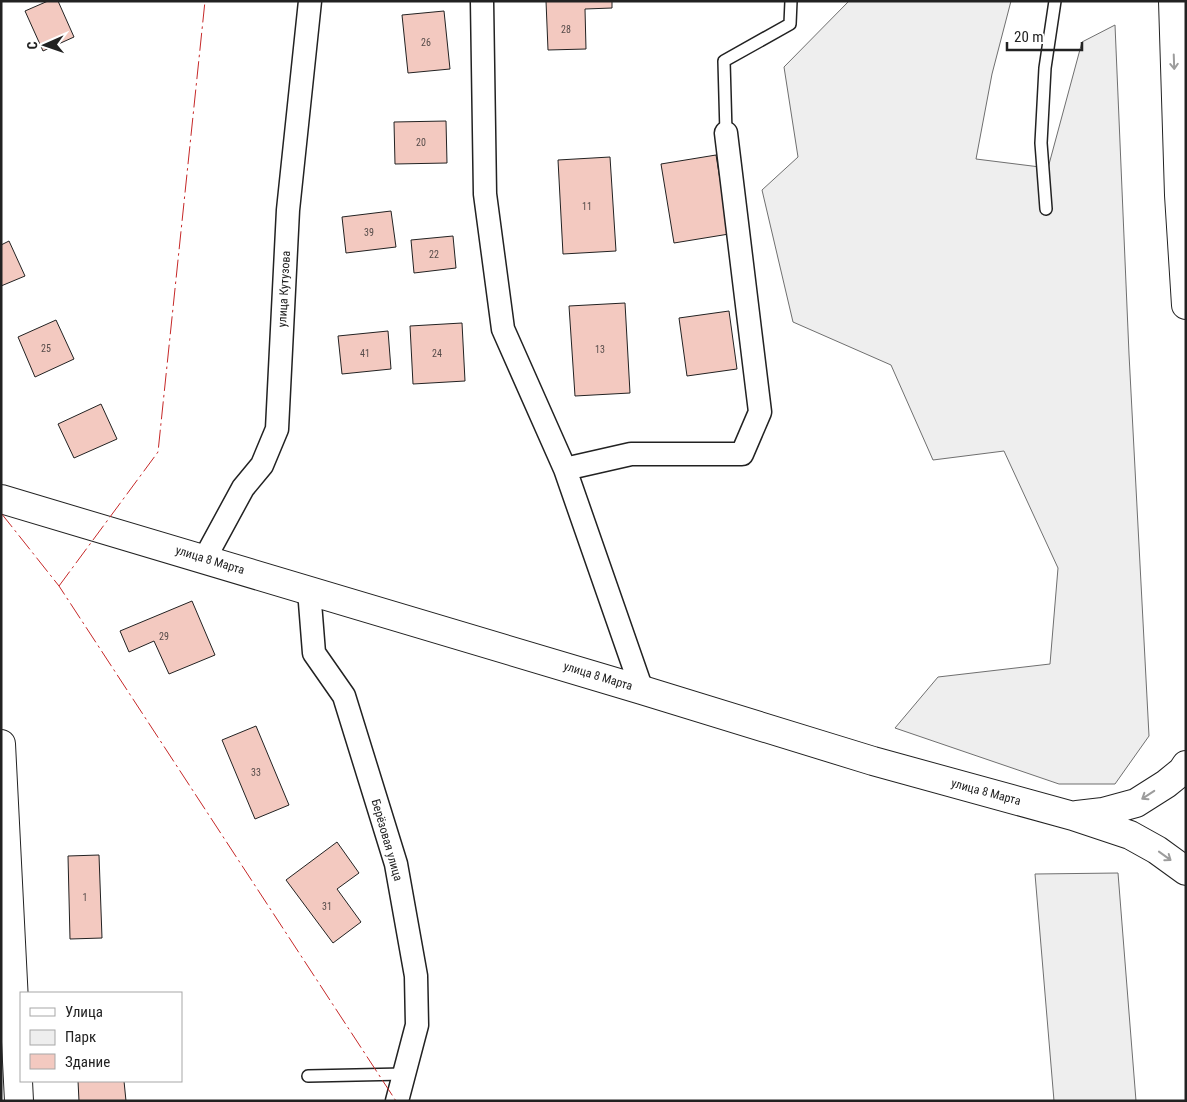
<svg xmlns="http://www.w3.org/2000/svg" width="1187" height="1102" font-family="'Roboto Condensed',sans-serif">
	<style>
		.green { fill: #eee; stroke: #6f6f6f }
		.building { fill: #f3c9c0; stroke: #222 }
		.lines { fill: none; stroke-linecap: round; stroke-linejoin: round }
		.lane-casing { stroke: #222; stroke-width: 14 }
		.street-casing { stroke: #222; stroke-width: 25 }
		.secondary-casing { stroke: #222; stroke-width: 30 }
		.highway-casing { stroke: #222; stroke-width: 30 }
		.lane { stroke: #fff; stroke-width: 11 }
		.street { stroke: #fff; stroke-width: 22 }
		.secondary { stroke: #fff; stroke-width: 28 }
		.highway { stroke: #fff; stroke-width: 28 }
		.power { stroke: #c62828; stroke-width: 1; stroke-dasharray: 18 4 2.5 4; stroke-linecap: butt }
		.oneway { stroke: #9c9c9c }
		.labels { text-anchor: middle; stroke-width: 4; stroke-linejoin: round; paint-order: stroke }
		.number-label { font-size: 10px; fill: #564c4a }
		.street-label { font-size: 12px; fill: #222; stroke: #fff }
	</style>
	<rect width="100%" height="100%" fill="#fff"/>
	<path class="green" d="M849 1H1011L992 74 976 159 1048 168 1082 42 1115 25 1129 354 1149 736 1115 784H1059L895 728 938 677 1050 664 1058 568 1004 451 933 460 891 365 793 322 762 190 798 157 784 67Z
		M1118 873 1136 1101H1054L1035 874Z"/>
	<path class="building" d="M48 1H58L74 37 43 51 25 11Z
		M546 1H612V8L585 9 586 49 548 50Z
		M444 11 450 69 408 73 402 15Z
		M446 121 447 163 395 164 394 122Z
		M716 155 729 234 674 243 661 164Z
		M610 157 616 251 563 254 558 160Z
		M391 211 396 247 346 253 342 217Z
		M453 236 456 268 414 273 411 240Z
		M9 241 25 276 1 286V245Z
		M625 303 630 393 575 396 569 306Z
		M729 311 737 369 687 376 679 318Z
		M56 320 74 359 35 377 18 337Z
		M462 323 465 381 413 384 410 326Z
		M388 331 391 369 342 374 338 336Z
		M101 404 117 439 74 458 58 424Z
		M192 601 215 655 169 674 154 641 129 652 120 631Z
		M256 726 289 805 255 819 222 740Z
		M337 842 359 873 337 889 361 922 333 943 286 880Z
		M99 855 102 938 70 939 68 856Z
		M78 1081H124L126 1101H79Z"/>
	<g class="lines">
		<g class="lane-casing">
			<path id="lane" d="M726 133 724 61 790 24 791 1
				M1046 209 1041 143 1045 68 1055 1
				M308 1076 404 1074"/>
		</g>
		<g class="street-casing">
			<path id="street" d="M482 1 485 194 503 329 565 469
				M205 558 243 488 262 465 277 429 288 210 310 1
				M309 590 314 653 344 696 396 864 416 976 417 1025 397 1101
				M642 690 565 469 631 454H742L760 412 726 133"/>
		</g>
		<g class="secondary-casing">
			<path id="secondary" d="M1 499 642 690 873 761 1073 816 1130 835 1157 850 1186 871
				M1 744 19 1101
				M1077 815 1103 812 1136 803 1166 784 1182 771 1186 765"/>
		</g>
		<g class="highway-casing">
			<path id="highway" d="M1173 1 1179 195 1186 305"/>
		</g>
		<use href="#lane" class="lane"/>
		<use href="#street" class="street"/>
		<use href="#secondary" class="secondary"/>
		<use href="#highway" class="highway"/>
		<path class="power" d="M1 513 59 586 396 1101
			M59 586 158 452 205 1"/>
	</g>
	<defs><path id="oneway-shaft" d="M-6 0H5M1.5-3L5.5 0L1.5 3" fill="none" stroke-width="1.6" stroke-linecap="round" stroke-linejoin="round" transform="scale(1.25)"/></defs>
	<g class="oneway">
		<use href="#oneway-shaft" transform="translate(1174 62) rotate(88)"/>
		<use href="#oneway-shaft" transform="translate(1148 795) rotate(147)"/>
		<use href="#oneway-shaft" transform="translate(1165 856) rotate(36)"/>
	</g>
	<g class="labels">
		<g class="number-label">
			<text x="566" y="33">28</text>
			<text x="426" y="46">26</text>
			<text x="421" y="146">20</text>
			<text x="587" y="210">11</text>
			<text x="369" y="236">39</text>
			<text x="434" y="258">22</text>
			<text x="46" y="352">25</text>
			<text x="600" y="353">13</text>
			<text x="365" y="357">41</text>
			<text x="437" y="357">24</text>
			<text x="164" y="640">29</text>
			<text x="256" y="776">33</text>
			<text x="85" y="901">1</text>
			<text x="327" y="910">31</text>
		</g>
		<g class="street-label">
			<text transform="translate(284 289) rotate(-87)" y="4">улица Кутузова</text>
			<text transform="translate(210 560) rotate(17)" y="4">улица 8 Марта</text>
			<text transform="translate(598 676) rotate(17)" y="4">улица 8 Марта</text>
			<text transform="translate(986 792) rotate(15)" y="4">улица 8 Марта</text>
			<text transform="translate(387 840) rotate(74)" y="4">Берёзовая улица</text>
		</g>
	</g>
	<rect width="1187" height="1102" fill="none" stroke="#222222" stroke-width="5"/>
	<rect x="20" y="992" width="162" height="90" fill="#ffffff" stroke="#a7a7a7"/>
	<rect x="30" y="1008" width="25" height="8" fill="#ffffff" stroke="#a7a7a7"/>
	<text x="65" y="1017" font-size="15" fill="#222222">Улица</text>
	<rect x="30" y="1030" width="25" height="15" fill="#eeeeee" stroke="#a7a7a7"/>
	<text x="65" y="1042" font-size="15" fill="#222222">Парк</text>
	<rect x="30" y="1054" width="25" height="15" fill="#f3c9c0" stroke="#a7a7a7"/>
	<text x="65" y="1067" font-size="15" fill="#222222">Здание</text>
	<g transform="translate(45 45) rotate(268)" stroke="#ffffff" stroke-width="4" paint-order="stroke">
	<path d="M0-4L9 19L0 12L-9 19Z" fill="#222222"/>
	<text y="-8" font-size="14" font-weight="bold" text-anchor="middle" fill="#222222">С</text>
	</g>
	<path d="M1007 42v8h75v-8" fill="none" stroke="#222222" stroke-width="2.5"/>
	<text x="1014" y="42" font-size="15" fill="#222222" stroke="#ffffff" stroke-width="4" paint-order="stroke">20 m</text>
</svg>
